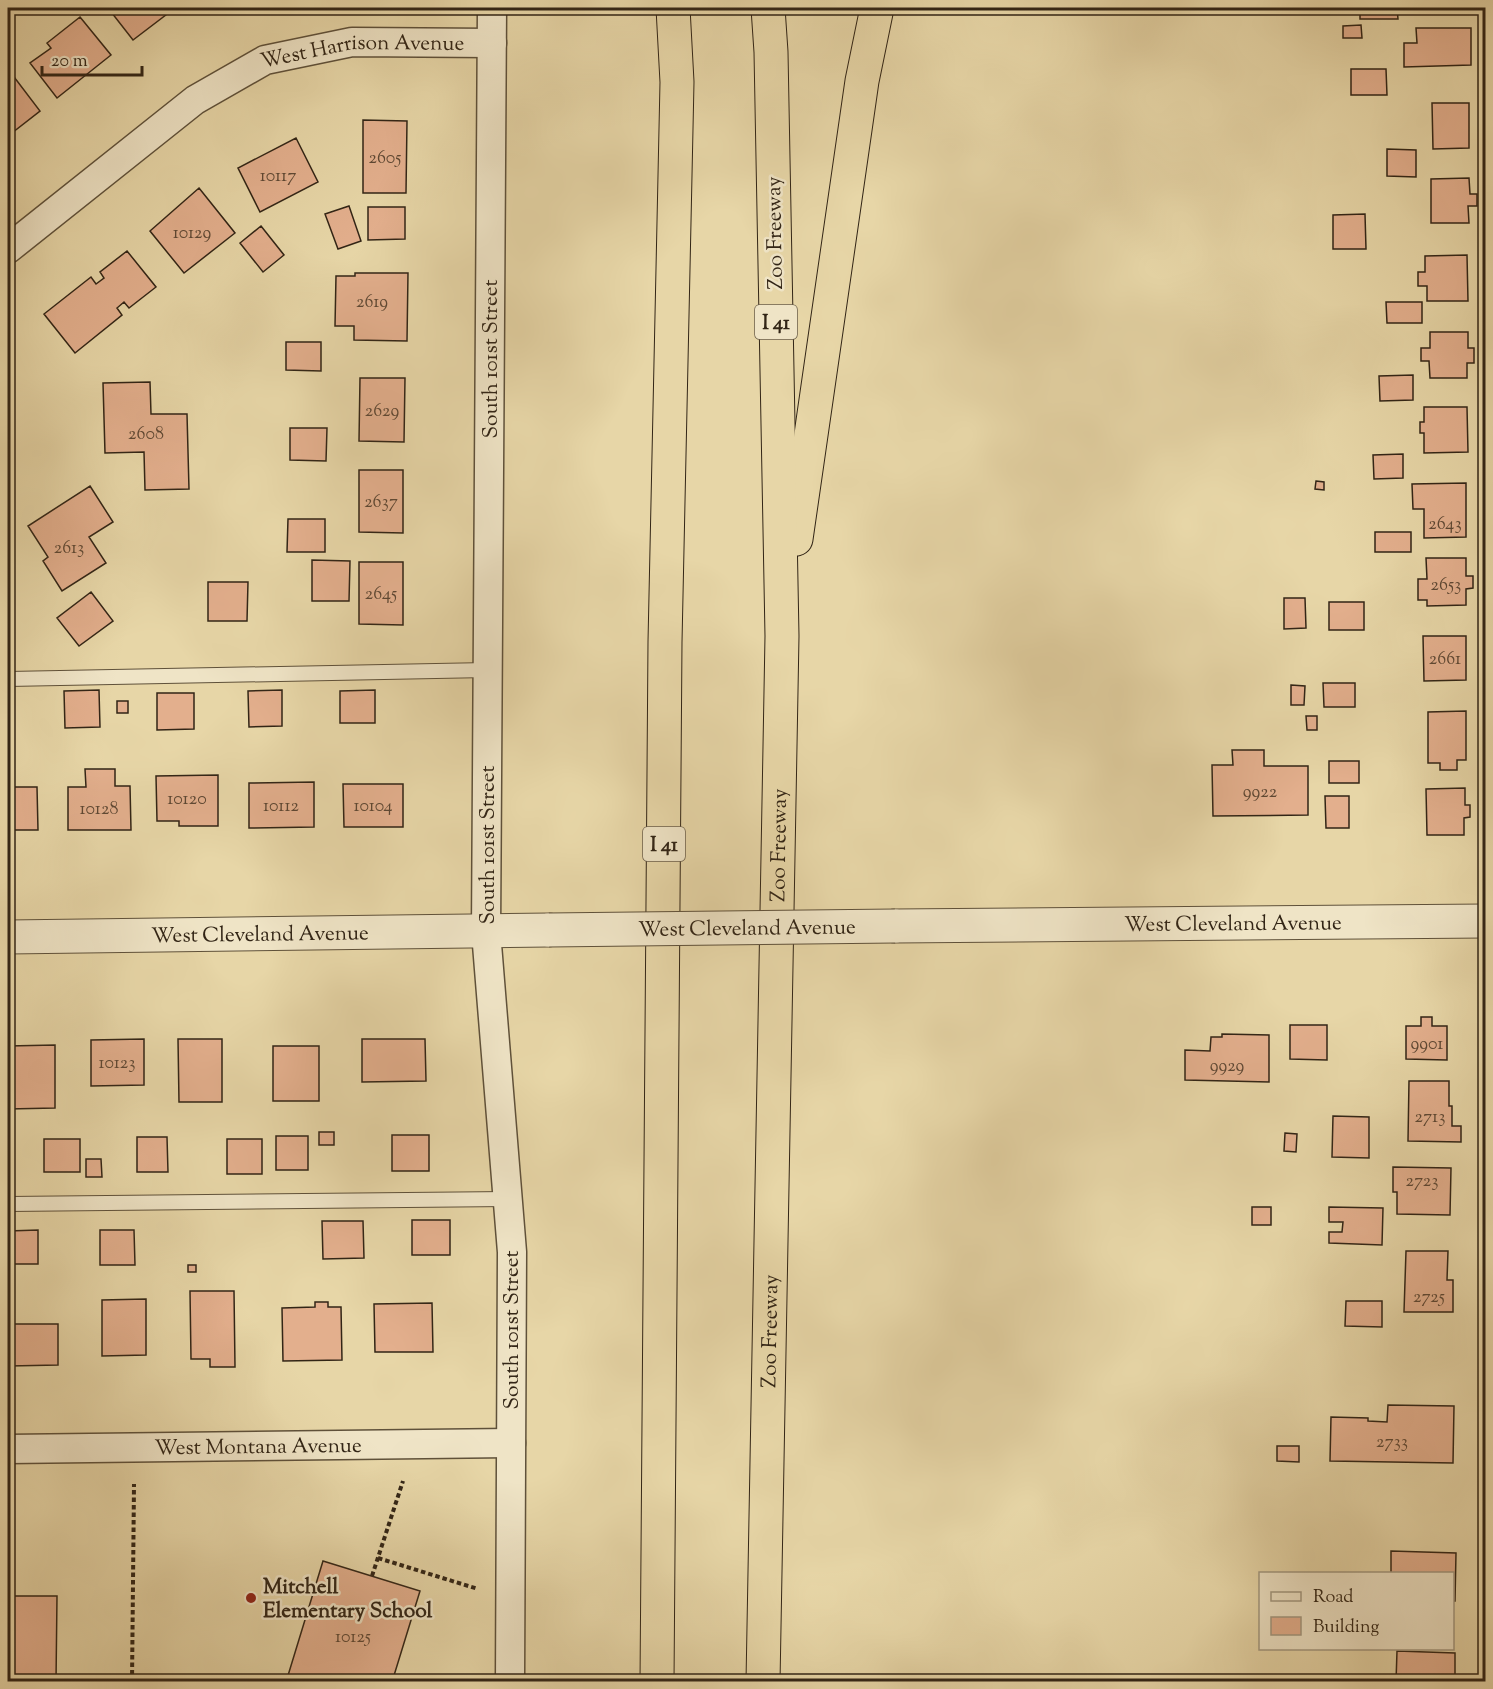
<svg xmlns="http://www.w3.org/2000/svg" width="1493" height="1689" font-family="'Sorts Mill Goudy',serif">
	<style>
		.building { fill: #e3af8d; stroke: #322516; stroke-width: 1.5 }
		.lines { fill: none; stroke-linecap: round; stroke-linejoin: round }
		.service-casing { stroke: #5f513a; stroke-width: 16 }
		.minor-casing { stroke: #5f513a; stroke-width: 31 }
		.tertiary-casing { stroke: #5f513a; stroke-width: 35 }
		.motorway-casing { stroke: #322516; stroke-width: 35 }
		.path { stroke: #322516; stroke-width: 4; stroke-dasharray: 4.5 3; stroke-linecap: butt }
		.service { stroke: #efe4c6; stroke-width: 14 }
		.minor { stroke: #efe4c6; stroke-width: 28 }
		.tertiary { stroke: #efe4c6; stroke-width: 33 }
		.motorway { stroke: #e7d6a7; stroke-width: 33 }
		.tertiary-bridge-casing { stroke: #5f513a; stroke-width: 35; stroke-linecap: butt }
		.tertiary-bridge { stroke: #efe4c6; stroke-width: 33 }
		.poi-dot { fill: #8f2418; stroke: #efe4c6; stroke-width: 2 }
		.labels { text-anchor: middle; stroke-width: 5; stroke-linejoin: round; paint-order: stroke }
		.number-label { font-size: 18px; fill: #5e4834 }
		.shield { fill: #efe4c6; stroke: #6b5e4b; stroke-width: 1.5 }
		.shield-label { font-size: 20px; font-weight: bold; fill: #322516 }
		.street-label { font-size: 21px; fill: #322516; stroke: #efe4c6 }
		.poi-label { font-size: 21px; font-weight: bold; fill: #322516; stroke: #efe4c6; text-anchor: start }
	</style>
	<rect width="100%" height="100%" fill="#e7d6a7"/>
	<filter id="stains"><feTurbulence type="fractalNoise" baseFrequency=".00333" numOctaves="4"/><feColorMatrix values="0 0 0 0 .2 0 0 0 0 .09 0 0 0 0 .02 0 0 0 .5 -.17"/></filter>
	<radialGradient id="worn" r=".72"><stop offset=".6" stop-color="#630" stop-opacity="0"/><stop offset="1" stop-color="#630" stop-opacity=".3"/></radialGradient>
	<path class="building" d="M108 8H175L133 40Z
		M1339 8H1349V13H1339Z
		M1360 8H1397L1398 19H1360Z
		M80 17 111 55 57 98 30 63 51 48 47 43Z
		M1361 25 1362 38H1343V26Z
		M1416 28H1471V65L1404 67V43H1417Z
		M8 69 40 111 8 136Z
		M1351 69H1386L1387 95H1351Z
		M1432 103H1469V148L1433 149Z
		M363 120 407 121 406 193H363Z
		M296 138 318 182 260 212 238 168Z
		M1387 149 1416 150V177L1387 176Z
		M1469 178 1470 194H1477V206H1468L1469 223H1431V179Z
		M199 188 235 233 184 273 150 231Z
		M349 206 361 241 338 249 325 214Z
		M368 207H405V239L368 240Z
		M1365 214 1366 249H1333V215Z
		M261 226 284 255 263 272 240 243Z
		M127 251 156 287 129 308 124 302 117 308 122 315 75 353 44 314 91 277 96 284 104 278 100 272Z
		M1467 255 1468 301H1427V286H1418V272H1425V256Z
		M355 273H408L407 341 354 340V326H335L336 276H355Z
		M1386 302H1422V323H1387Z
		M1430 332H1468V348H1474V363H1467V378H1430L1429 361H1421V348H1430Z
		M286 342H321V371L286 370Z
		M1413 375V400L1380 401 1379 376Z
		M360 378H405L404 442 359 441Z
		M150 382 151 414H187L189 489 145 490 144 452 105 453 103 383Z
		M1424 407H1467L1468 452 1424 453V433H1420V422H1424Z
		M290 428H327L326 461 290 460Z
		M1403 454V478L1374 479 1373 455Z
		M359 470H403V533L359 532Z
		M1316 481 1324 482V490L1315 489Z
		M1466 483V537L1424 538V509H1413L1412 484Z
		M90 486 113 522 89 537 106 563 62 591 43 561 48 557 28 526Z
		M288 519H325V552H287Z
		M1375 532H1411V552H1375Z
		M1426 558H1466V576H1473V588L1466 589V605L1427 606V600H1418V579H1427Z
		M312 560 350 561 349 601H312Z
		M359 562H403V625L359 624Z
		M208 582H248L247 621H208Z
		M91 592 113 621 79 646 57 618Z
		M1284 598H1305L1306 628 1284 629Z
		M1329 602H1364V630H1329Z
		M1423 636H1466V680L1424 681Z
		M1323 683H1355V707H1324Z
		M1291 685 1305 686 1304 705H1291Z
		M99 690 100 727 65 728 64 691Z
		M282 690V726L249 727 248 691Z
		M375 690V723H340V691Z
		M157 693H194V729L157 730Z
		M117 701H128V713H117Z
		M1466 711V760H1457V770H1440V763H1428V712Z
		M1306 716H1317V730H1307Z
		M1232 750H1264V766H1308V815L1213 816 1212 765H1233Z
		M1329 761H1359V783H1329Z
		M85 769H115V786H130L131 830H68V787H86Z
		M218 775V826H179V821H157L156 776Z
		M314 782V827L249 828V783Z
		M343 784H403V827H344Z
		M8 787H37L38 830H8Z
		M1465 788V805H1470V817L1464 818V835H1427L1426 789Z
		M1325 796H1349V828H1326Z
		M1421 1017H1432V1026H1447V1060L1406 1059V1026H1421Z
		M1290 1025H1327V1060L1290 1059Z
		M1222 1034 1269 1035V1082L1185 1080V1050L1210 1051 1211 1037H1222Z
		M144 1039V1085L91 1086V1040Z
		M178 1039H222V1102H179Z
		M362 1039H425L426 1081 362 1082Z
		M55 1045V1108L8 1109V1046Z
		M273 1046H319V1101H273Z
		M1409 1081H1449V1106H1452V1126H1461V1142L1408 1141Z
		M1333 1116 1369 1117V1158L1332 1157Z
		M319 1132H334V1145H319Z
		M1285 1133 1297 1134 1296 1152 1284 1151Z
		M392 1135H429V1171H392Z
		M276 1136H308V1170H276Z
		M137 1137H167L168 1172H137Z
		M44 1139H80V1172H44Z
		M227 1139H262V1174H227Z
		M86 1159H101L102 1177H86Z
		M1393 1167 1451 1168 1450 1215 1397 1214V1192H1393Z
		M1252 1207H1271V1225H1252Z
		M1329 1207 1383 1208 1382 1245 1329 1243V1232H1342L1343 1222H1329Z
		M412 1220H450V1255H412Z
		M322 1221H363L364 1258 323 1259Z
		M38 1230V1264H8V1231Z
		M100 1230H134L135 1265H100Z
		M1406 1251H1448L1447 1280H1453V1312H1404Z
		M188 1265H196V1272H188Z
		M190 1291H234L235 1367H210V1359H191Z
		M146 1299V1355L102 1356V1300Z
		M1346 1301H1382V1327L1345 1326Z
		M315 1302H328V1307H341L342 1360 283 1361 282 1308 315 1307Z
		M432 1303 433 1352H375L374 1304Z
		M8 1324H58V1365L9 1366Z
		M1388 1405 1454 1406 1453 1463 1330 1461 1331 1417 1368 1418V1421L1387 1422Z
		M1277 1446H1299V1462L1277 1461Z
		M1391 1551 1456 1553 1455 1601H1452V1574H1391Z
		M323 1561 420 1591 392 1682H286Z
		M8 1596H57L56 1682H8Z
		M1397 1651 1455 1653V1682H1396Z"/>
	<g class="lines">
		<g class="service-casing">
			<path id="service" d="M8 679 488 670
				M8 1204 508 1199"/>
		</g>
		<g class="minor-casing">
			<g id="minor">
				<path d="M492 8 486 932 512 1252 510 1682"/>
				<path id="s1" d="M8 249 195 100 265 60 352 42 492 43"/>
				<path id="s2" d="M8 1449 511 1443"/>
			</g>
		</g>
		<g class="tertiary-casing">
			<g id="tertiary">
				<path id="s3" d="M895 926 1486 921"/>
				<path id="s4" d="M8 937 549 930"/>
			</g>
		</g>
		<g class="motorway-casing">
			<g id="motorway">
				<path d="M796 539 862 81 877 8"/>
				<path d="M657 1682 665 642 677 82 673 8"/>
				<path id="s5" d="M763 1682 782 636 771 52 768 8"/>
			</g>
		</g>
		<path class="path" d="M378 1558 478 1589
			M372 1576 403 1481
			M8 1588 9 1485
			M132 1682 134 1484"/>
		<use href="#service" class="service"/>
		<use href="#minor" class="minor"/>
		<use href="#tertiary" class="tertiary"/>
		<use href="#motorway" class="motorway"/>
		<g class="tertiary-bridge-casing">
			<g id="tertiary-bridge">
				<path id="s6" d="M549 930 895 926"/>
			</g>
		</g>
		<use href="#tertiary-bridge" class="tertiary-bridge"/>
	</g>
	<circle class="poi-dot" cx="251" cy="1598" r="6"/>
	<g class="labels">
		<g class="number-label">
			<text x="385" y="163">2605</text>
			<text x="278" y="181">10117</text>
			<text x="192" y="238">10129</text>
			<text x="372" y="307">2619</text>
			<text x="382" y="416">2629</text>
			<text x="146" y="439">2608</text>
			<text x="381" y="507">2637</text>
			<text x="1445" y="529">2643</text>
			<text x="69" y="553">2613</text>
			<text x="1446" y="590">2653</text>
			<text x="381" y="599">2645</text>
			<text x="1445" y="664">2661</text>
			<text x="1260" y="797">9922</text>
			<text x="187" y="804">10120</text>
			<text x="281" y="811">10112</text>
			<text x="373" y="811">10104</text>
			<text x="99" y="814">10128</text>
			<text x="1427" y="1049">9901</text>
			<text x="117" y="1068">10123</text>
			<text x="1227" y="1071">9929</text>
			<text x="1430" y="1122">2713</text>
			<text x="1422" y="1186">2723</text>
			<text x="1429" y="1302">2725</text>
			<text x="1392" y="1447">2733</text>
			<text x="353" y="1642">10125</text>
		</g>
		<g class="shield">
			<rect x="755" y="305" width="42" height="34" rx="4.5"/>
			<rect x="643" y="827" width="42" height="34" rx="4.5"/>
		</g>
		<g class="shield-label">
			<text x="776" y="329">I 41</text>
			<text x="664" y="851">I 41</text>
		</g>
		<g class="street-label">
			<text dy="7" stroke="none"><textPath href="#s1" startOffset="418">West Harrison Avenue</textPath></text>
			<text transform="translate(774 233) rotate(-91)" y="7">Zoo Freeway</text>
			<text transform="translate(490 359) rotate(-90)" y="7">South 101st Street</text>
			<text dy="7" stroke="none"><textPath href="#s5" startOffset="837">Zoo Freeway</textPath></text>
			<text transform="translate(487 845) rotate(-90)" y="7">South 101st Street</text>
			<text dy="7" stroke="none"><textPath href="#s3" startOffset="338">West Cleveland Avenue</textPath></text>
			<text dy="7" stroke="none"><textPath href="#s6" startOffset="198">West Cleveland Avenue</textPath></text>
			<text dy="7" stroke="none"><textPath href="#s4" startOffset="252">West Cleveland Avenue</textPath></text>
			<text transform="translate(511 1330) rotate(-90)" y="7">South 101st Street</text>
			<text dy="7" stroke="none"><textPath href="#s5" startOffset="351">Zoo Freeway</textPath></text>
			<text dy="7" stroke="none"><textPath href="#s2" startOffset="250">West Montana Avenue</textPath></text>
		</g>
		<g class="poi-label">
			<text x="263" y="1593">Mitchell<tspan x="263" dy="24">Elementary School</tspan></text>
		</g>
	</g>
	<rect width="1493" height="1689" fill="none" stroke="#e7d6a7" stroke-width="30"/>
	<rect x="9" y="9" width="1475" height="1671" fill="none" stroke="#322516" stroke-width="3"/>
	<rect x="15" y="15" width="1463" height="1659" fill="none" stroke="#322516" stroke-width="1.5"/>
	<rect x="1259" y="1572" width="195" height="78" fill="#efe4c6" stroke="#a39880" stroke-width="1.5"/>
	<rect x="1271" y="1592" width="30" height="9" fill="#efe4c6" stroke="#a39880" stroke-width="1.5"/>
	<text x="1313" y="1602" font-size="18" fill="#322516">Road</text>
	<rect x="1271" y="1617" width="30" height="18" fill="#e3af8d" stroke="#a39880" stroke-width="1.5"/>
	<text x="1313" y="1632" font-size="18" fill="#322516">Building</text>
	<path d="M42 66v9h100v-9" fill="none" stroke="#322516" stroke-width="3"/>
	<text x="51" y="66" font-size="18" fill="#322516" stroke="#efe4c6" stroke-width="4.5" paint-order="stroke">20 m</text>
	<rect width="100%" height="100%" filter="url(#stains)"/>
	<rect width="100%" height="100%" fill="url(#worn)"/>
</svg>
